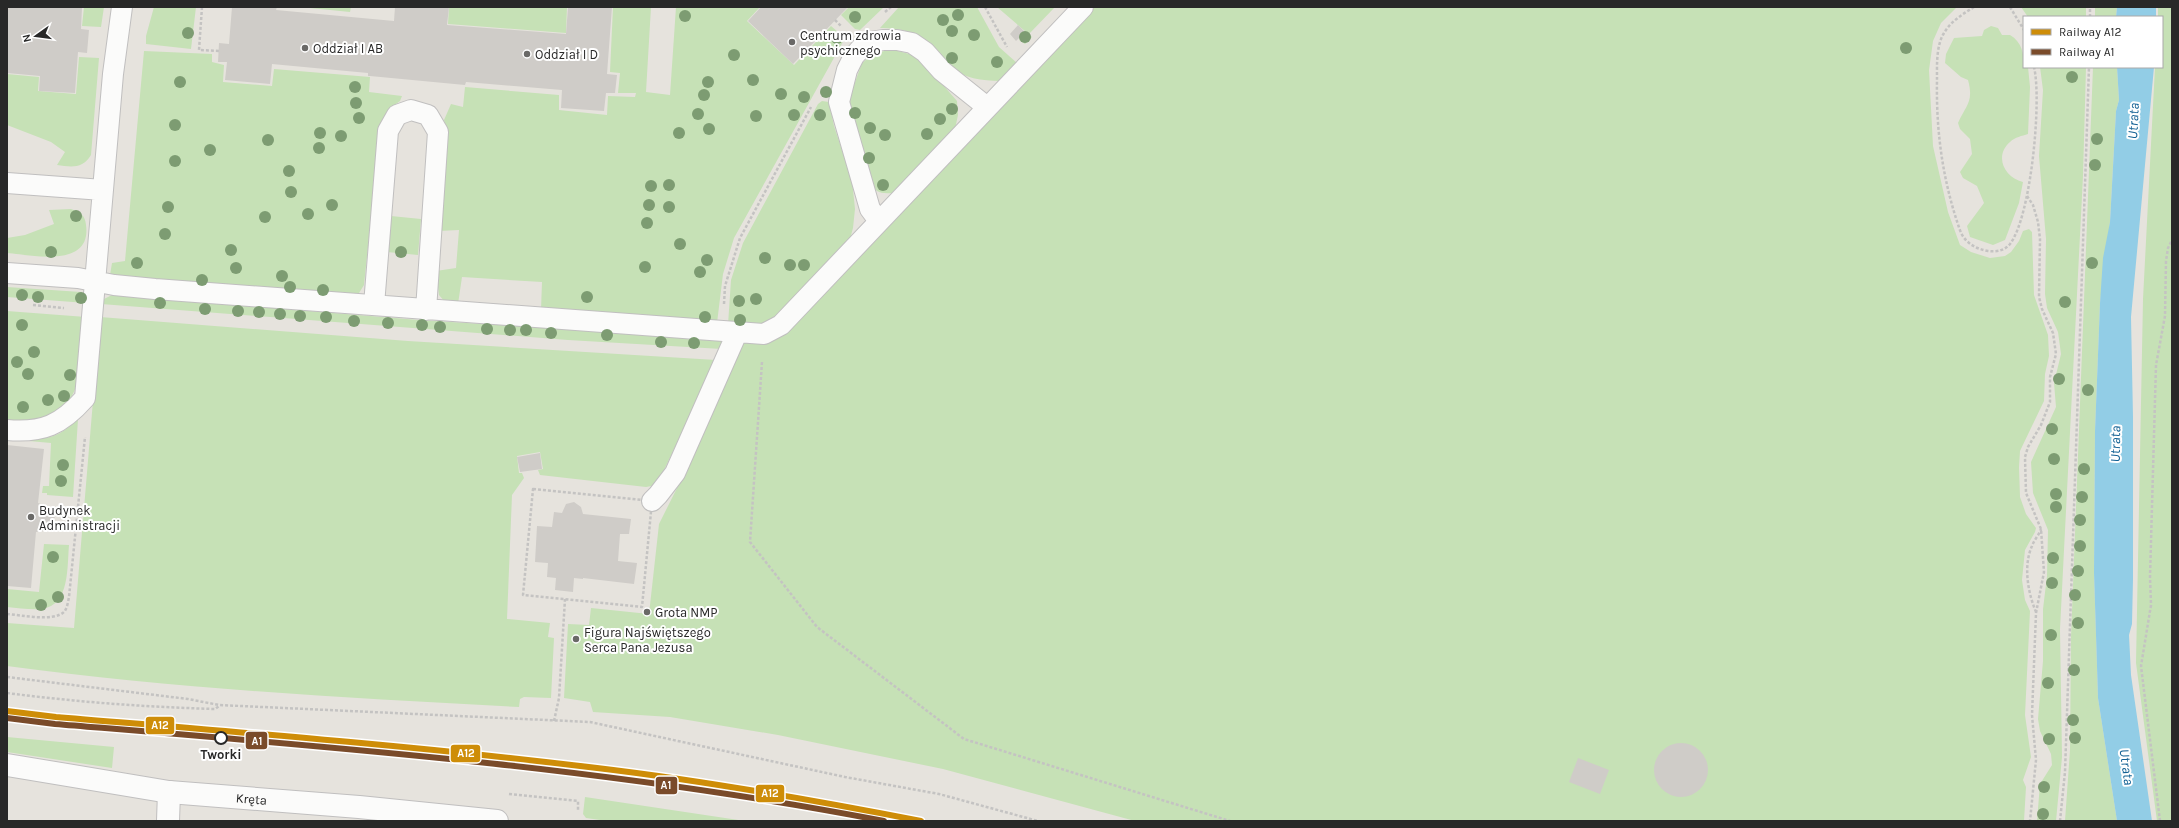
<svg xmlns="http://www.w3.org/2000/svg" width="2179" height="828" font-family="Karla,sans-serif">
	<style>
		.green { fill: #c6e1b6 }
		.water { fill: #92cde6 }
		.building { fill: #cfccc8 }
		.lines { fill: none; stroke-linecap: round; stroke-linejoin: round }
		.lane-casing { stroke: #c0bfbf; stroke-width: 22 }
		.street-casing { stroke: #c0bfbf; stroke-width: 24 }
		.path { stroke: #c4c3c2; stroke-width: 2.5; stroke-dasharray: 3 2; stroke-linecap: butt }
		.lane { stroke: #fbfbfa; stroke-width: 20 }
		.street { stroke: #fbfbfa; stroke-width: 22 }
		.rail-1-casing { stroke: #fff; stroke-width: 9 }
		.rail-2-casing { stroke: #fff; stroke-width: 9 }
		.rail-1 { stroke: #ce8d08; stroke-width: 6 }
		.rail-2 { stroke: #7a4b2a; stroke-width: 6 }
		.tree { fill: #7d9c72 }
		.poi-dot { fill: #6a6967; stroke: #fff; stroke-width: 1.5 }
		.stop-dot { fill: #fff; stroke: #282828; stroke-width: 2 }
		.labels { text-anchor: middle; stroke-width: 4; stroke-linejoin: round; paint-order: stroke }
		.poi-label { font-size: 13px; fill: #282828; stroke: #fff; text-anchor: start }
		.stop-label { font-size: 13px; font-weight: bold; fill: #282828; stroke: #fff }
		.street-label { font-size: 13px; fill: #282828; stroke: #fff }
		.water-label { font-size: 14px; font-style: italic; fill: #116093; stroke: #fff }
		.line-badge { stroke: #fff; stroke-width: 1.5 }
		.badge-label { font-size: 11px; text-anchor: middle; font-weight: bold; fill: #fff }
	</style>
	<rect width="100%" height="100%" fill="#e6e3dd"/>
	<path class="green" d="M84 7H104L101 27 82 26Z
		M154 7H196L191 49 146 44V36Z
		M300 7H351L350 12Z
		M449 7H567L566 33 448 24Z
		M613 7H651L646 92 670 95 676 7H760L747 21 794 65 831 26 845 38 734 238 723 274 717 323 541 310 542 282 462 277 458 304 445 302 439 295 436 271 456 268 459 230 438 231 447 136 444 120 451 104 463 107 465 87 559 95V110L607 115 608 96 635 97 636 93H618L620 73 610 72Z
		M849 7H884L860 30 855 29 841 15Z
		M899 7H977L999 47 1017 63 1000 81C983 81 963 78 950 67 943 61 938 52 931 46 917 31 899 28 880 28Z
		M997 7H1055L1029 34 1032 37 1025 44 1019 40 1026 32Z
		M1095 7H1957L1941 23 1933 41 1929 70 1933 146 1948 212 1960 245 1971 252 1990 258 2005 256 2011 252 2019 241 2023 231 2029 229 2032 232 2034 295 2048 335 2049 356 2045 374 2044 401 2020 451 2019 467 2020 497 2026 514 2036 528 2035 532 2025 550 2022 580 2025 600 2030 611 2025 715 2031 757 2023 780 2026 787 2024 821H1135L943 769 778 735 670 717 593 712 590 702 564 698 568 624 589 625 591 608 649 614 659 524 684 474 744 342 798 319Z
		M2021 7H2086V17H2028Z
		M2095 7H2117L2116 17H2095Z
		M2158 7H2172V821H2157L2136 663 2143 299 2155 67H2162V17H2158Z
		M1991 26 1998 28 2002 35H2010C2022 42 2024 54 2024 67H2028L2030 87 2028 134C2022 136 2015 137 2010 142 1994 156 2004 177 2023 182L2019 203 2005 240 1993 245 1970 237 1967 226 1984 203 1977 186 1963 178 1960 172 1972 154 1970 139 1960 129 1958 123C1966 105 1974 102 1968 80L1961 77 1945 63 1946 54 1954 38 1982 36 1984 30Z
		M144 51 212 54V62L224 65 223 82 272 86 274 69 370 77 369 92 402 96 400 101C388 109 384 118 380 132L364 285 359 293 354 295 110 275 112 263 125 261Z
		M884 51H898L913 55 923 62 957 101 958 115 955 129 892 193C880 194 876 192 869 183L848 113 851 93 862 63 872 55Z
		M79 57 99 58 91 155C83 169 71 167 57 165L65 152 51 142 7 125V74L39 77 38 91 76 94Z
		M2040 67H2086L2083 176 2060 629 2062 757 2056 821H2037L2040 784 2052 765 2051 754 2040 731 2038 719 2043 661V609L2047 576 2048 530 2033 493 2031 462 2056 407 2054 383 2061 354 2058 332 2047 308 2045 294 2046 239 2039 156 2043 90Z
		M2093 67H2117L2119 100 2116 111 2110 222 2100 303 2095 431 2094 573 2098 698 2117 821H2065L2070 750 2071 637Z
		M822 101 829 102 834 126 852 180 855 209 853 228 850 239 771 325H728L731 280 743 243 818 104Z
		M71 209C80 212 85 215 86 225 92 269 32 255 7 253V238L25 235 54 224 49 210Z
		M391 216 421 219 418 255 387 252Z
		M7 287 81 292 84 295 86 303 7 297Z
		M112 295 419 320 725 339 722 349 568 340 101 304 102 300Z
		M7 311 86 317C82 354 86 408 41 420 31 423 18 421 7 421Z
		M100 317 408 341 716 360 657 485 646 487 540 475 538 470 543 469 540 452 517 456 519 473H522L524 478 512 495 507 619 550 623 548 637 554 638 551 698 524 697 520 699 519 707C348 698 177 689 7 666V623L74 628Z
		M78 419 73 497 47 495V493H42L43 486H49L51 443 7 439V435C43 438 50 445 78 419Z
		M44 544 69 545C67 567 70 605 42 609 31 610 18 608 7 607V589L39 592Z
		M7 737 114 747 112 768 7 752Z
		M585 797 745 821H607L586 818 583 814Z"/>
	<path class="water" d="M2117 7H2156V17H2116Z
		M2117 67H2154L2131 317 2133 417V579L2132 624 2129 635 2131 675 2152 821H2117L2098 698 2094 573 2095 431 2100 303 2103 258 2110 222 2116 111 2119 100Z"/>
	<path class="building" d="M7 7H82L81 29 89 30 87 53 78 52 75 93 39 91 40 76 7 73Z
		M232 7H277L276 10 394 21 395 7H449L447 25 566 34 568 7H612L607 74 617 75 615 93H606L604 111 561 108 562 90 466 82 465 85 370 76H368V73L272 64 270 84 225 80 227 62H218L219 43 229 44Z
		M761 7H848L793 64 748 21Z
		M1018 25 1025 32 1016 41 1010 34Z
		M7 445 44 449 38 503 49 507 55 517 50 527 45 531 36 532 31 588 7 586Z
		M540 453 542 469 520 472 517 457Z
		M574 502 581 507 583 514 631 519 629 534H620L618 561 637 563 634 584 583 578V579L574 578 573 592 555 590 556 578 547 577 548 563 535 562 537 526 552 527 554 512 562 513 566 504Z
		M1654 770a27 27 0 1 1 54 0a27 27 0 1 1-54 0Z
		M1578 758 1609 770 1600 794 1569 782Z"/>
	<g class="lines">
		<g class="lane-casing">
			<path id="lane" d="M7 183 103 190
				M879 221 870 209 839 102 847 70 854 56 862 47 870 42 883 40H897L912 43 925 52 942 71 987 107
				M7 273 78 278 114 285 155 289 764 334 781 325 1083 7
				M374 305 388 131 397 115 411 110 428 115 438 132 426 310
				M7 430C43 433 61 425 85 398L113 74 122 7
				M652 501 658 495 675 473 737 333"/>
		</g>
		<g class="street-casing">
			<g id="street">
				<path id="s1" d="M7 765 169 792 359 807 497 821"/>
				<path d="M168 821 169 792"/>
			</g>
		</g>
		<path class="path" d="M202 7 199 50 219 51
			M985 7 1007 47
			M1974 7C1963 14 1951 21 1944 33 1936 46 1937 65 1937 80 1936 133 1943 183 1961 233 1966 243 1976 249 1988 251 1996 252 2004 251 2010 244 2031 217 2042 100 2034 67
			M2010 7 2024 30
			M885 12 891 7
			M2090 17V7
			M835 20 842 27
			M2027 196 2033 205 2038 222 2040 239 2039 297 2042 309 2053 333 2056 354 2050 377V402L2041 425 2028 447 2025 457 2026 493 2041 529 2044 572 2036 613 2032 715 2036 760 2030 821
			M724 304 725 286 740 238 811 107
			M33 305 64 308
			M762 362 750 542 817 627 964 739 1230 821
			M533 489 652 501 642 607 523 595Z
			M2036 612C2028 593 2023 566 2032 546 2034 540 2039 535 2041 529
			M7 614C21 615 53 622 64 612 67 609 68 602 69 597L85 437
			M7 677 188 699 219 705 590 722 845 777 939 794 1038 821
			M7 693C76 702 146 707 215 709L219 706
			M554 721 559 698 565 599
			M509 794 578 801V811
			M2060 821 2065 772 2089 67
			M2160 821 2141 666 2151 605 2150 577 2156 365 2165 316 2166 261 2168 248 2172 240"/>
		<use href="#lane" class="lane"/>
		<use href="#street" class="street"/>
		<g class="rail-1-casing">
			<path id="rail-1" d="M7 711 56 717C236 732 417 746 597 768 706 781 813 800 921 821"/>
		</g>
		<g class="rail-2-casing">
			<path id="rail-2" d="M7 718 55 724C333 747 610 768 884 821"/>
		</g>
		<use href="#rail-1" class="rail-1"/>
		<use href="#rail-2" class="rail-2"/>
	</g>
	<g class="tree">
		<circle cx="958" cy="15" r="6"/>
		<circle cx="685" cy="16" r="6"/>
		<circle cx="855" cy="17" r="6"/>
		<circle cx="943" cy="20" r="6"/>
		<circle cx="952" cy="31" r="6"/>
		<circle cx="188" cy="33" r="6"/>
		<circle cx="974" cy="35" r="6"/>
		<circle cx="1025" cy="37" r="6"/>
		<circle cx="837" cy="38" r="6"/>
		<circle cx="1906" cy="48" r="6"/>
		<circle cx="734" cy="55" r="6"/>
		<circle cx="952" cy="58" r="6"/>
		<circle cx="997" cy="62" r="6"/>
		<circle cx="2072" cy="77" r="6"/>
		<circle cx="753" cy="80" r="6"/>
		<circle cx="180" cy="82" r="6"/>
		<circle cx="708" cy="82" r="6"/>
		<circle cx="355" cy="87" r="6"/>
		<circle cx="826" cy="92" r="6"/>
		<circle cx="781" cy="94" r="6"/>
		<circle cx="704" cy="95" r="6"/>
		<circle cx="804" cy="97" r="6"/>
		<circle cx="356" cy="103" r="6"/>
		<circle cx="952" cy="109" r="6"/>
		<circle cx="855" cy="113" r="6"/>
		<circle cx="698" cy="114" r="6"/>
		<circle cx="794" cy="115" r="6"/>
		<circle cx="820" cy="115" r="6"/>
		<circle cx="756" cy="116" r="6"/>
		<circle cx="359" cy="118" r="6"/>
		<circle cx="940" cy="119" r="6"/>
		<circle cx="175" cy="125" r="6"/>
		<circle cx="870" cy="128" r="6"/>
		<circle cx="709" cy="129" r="6"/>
		<circle cx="320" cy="133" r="6"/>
		<circle cx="679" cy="133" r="6"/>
		<circle cx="927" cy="134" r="6"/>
		<circle cx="885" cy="135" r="6"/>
		<circle cx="341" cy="136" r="6"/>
		<circle cx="2097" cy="139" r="6"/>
		<circle cx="268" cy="140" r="6"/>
		<circle cx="319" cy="148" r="6"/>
		<circle cx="210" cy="150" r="6"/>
		<circle cx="869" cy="158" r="6"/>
		<circle cx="175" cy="161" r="6"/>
		<circle cx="2095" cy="165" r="6"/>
		<circle cx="289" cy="171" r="6"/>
		<circle cx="669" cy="185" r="6"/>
		<circle cx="883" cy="185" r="6"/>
		<circle cx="651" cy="186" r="6"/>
		<circle cx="291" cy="192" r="6"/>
		<circle cx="332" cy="205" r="6"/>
		<circle cx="649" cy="205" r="6"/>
		<circle cx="168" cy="207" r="6"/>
		<circle cx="669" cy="207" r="6"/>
		<circle cx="308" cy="214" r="6"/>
		<circle cx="76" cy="216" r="6"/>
		<circle cx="265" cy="217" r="6"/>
		<circle cx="647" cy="223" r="6"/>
		<circle cx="165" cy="234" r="6"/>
		<circle cx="680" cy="244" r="6"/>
		<circle cx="231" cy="250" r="6"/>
		<circle cx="51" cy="252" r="6"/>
		<circle cx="401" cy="252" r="6"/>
		<circle cx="765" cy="258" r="6"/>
		<circle cx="707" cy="260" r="6"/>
		<circle cx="137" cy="263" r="6"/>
		<circle cx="2092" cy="263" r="6"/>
		<circle cx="790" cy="265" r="6"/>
		<circle cx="804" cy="265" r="6"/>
		<circle cx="645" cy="267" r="6"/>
		<circle cx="236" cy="268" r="6"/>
		<circle cx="700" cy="272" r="6"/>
		<circle cx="282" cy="276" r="6"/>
		<circle cx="202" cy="280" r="6"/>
		<circle cx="290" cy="287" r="6"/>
		<circle cx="323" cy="290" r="6"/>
		<circle cx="22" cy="295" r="6"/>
		<circle cx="38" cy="297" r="6"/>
		<circle cx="587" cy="297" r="6"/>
		<circle cx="81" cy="298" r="6"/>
		<circle cx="756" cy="299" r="6"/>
		<circle cx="739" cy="301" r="6"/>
		<circle cx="2065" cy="302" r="6"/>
		<circle cx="160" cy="303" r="6"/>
		<circle cx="205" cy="309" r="6"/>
		<circle cx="238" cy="311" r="6"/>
		<circle cx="259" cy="312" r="6"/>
		<circle cx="280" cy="314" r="6"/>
		<circle cx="300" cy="316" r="6"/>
		<circle cx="326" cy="317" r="6"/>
		<circle cx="705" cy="317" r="6"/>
		<circle cx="740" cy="320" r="6"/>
		<circle cx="354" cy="321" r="6"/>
		<circle cx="388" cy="323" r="6"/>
		<circle cx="22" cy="325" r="6"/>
		<circle cx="422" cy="325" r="6"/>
		<circle cx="440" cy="327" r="6"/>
		<circle cx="487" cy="329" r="6"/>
		<circle cx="510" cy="330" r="6"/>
		<circle cx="526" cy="330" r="6"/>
		<circle cx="551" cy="333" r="6"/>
		<circle cx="607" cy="335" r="6"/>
		<circle cx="661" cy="342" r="6"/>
		<circle cx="694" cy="343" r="6"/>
		<circle cx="34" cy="352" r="6"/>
		<circle cx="17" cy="362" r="6"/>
		<circle cx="28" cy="374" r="6"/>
		<circle cx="70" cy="375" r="6"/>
		<circle cx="2059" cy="379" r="6"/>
		<circle cx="2088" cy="390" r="6"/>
		<circle cx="64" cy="396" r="6"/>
		<circle cx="48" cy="400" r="6"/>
		<circle cx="23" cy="407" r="6"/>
		<circle cx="2052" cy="429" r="6"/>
		<circle cx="2054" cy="459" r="6"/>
		<circle cx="63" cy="465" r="6"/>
		<circle cx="2084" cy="469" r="6"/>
		<circle cx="61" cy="481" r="6"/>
		<circle cx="2056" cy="494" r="6"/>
		<circle cx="2082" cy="497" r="6"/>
		<circle cx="2056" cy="507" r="6"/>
		<circle cx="2080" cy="520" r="6"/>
		<circle cx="2080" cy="546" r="6"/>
		<circle cx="53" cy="557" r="6"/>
		<circle cx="2053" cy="558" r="6"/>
		<circle cx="2078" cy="571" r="6"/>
		<circle cx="2052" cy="583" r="6"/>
		<circle cx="2075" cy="595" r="6"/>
		<circle cx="58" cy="597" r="6"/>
		<circle cx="41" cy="605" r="6"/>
		<circle cx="2078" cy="623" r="6"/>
		<circle cx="2051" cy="635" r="6"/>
		<circle cx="2074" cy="670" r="6"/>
		<circle cx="2048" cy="683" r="6"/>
		<circle cx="2073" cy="720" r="6"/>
		<circle cx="2075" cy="738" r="6"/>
		<circle cx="2049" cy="739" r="6"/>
		<circle cx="2044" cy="787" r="6"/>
		<circle cx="2043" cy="814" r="6"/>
	</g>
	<g class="poi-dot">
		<circle cx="792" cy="42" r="4"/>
		<circle cx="305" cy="48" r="4"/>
		<circle cx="527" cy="54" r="4"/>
		<circle cx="31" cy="517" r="4"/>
		<circle cx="647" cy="612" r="4"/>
		<circle cx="576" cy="639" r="4"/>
	</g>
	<circle class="stop-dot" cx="221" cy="738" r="6"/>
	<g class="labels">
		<g class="poi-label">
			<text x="800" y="40">Centrum zdrowia<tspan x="800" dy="15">psychicznego</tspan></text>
			<text x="313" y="53">Oddział I AB</text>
			<text x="535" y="59">Oddział I D</text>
			<text x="39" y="515">Budynek<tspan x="39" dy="15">Administracji</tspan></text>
			<text x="655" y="617">Grota NMP</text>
			<text x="584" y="637">Figura Najświętszego<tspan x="584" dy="15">Serca Pana Jezusa</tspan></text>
		</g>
		<g class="stop-label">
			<text x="221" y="759">Tworki</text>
		</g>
		<g class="street-label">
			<text dy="5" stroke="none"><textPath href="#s1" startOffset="247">Kręta</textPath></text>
		</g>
		<g class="water-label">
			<text transform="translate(2133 121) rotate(-87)" y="5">Utrata</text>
			<text transform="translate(2115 444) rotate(-89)" y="5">Utrata</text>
			<text transform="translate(2127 767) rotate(82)" y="5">Utrata</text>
		</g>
	</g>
	<g class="line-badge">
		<rect x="145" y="716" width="30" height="19" rx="4" fill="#ce8d08"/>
		<rect x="245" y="731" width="23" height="19" rx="4" fill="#7a4b2a"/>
		<rect x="450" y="744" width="31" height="19" rx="4" fill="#ce8d08"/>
		<rect x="655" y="776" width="23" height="19" rx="4" fill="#7a4b2a"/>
		<rect x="755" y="784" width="30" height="19" rx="4" fill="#ce8d08"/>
	</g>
	<g class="badge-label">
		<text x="160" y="729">A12</text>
		<text x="257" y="745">A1</text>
		<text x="466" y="757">A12</text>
		<text x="666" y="789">A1</text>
		<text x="770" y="797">A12</text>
	</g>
	<rect width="2179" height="828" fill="none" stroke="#282828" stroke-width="16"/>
	<rect x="2023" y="16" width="140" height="52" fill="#ffffff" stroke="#a9a9a9"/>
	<rect x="2031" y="29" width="20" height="6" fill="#ce8d08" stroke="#a9a9a9"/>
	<text x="2059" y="36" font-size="12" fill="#282828">Railway A12</text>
	<rect x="2031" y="49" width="20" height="6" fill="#7a4b2a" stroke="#a9a9a9"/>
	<text x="2059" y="56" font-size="12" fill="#282828">Railway A1</text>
	<g transform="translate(36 36) rotate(256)" stroke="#ffffff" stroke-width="3" paint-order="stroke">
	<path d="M0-3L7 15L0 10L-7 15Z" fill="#282828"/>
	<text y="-6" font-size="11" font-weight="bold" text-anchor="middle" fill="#282828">N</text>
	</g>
</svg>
